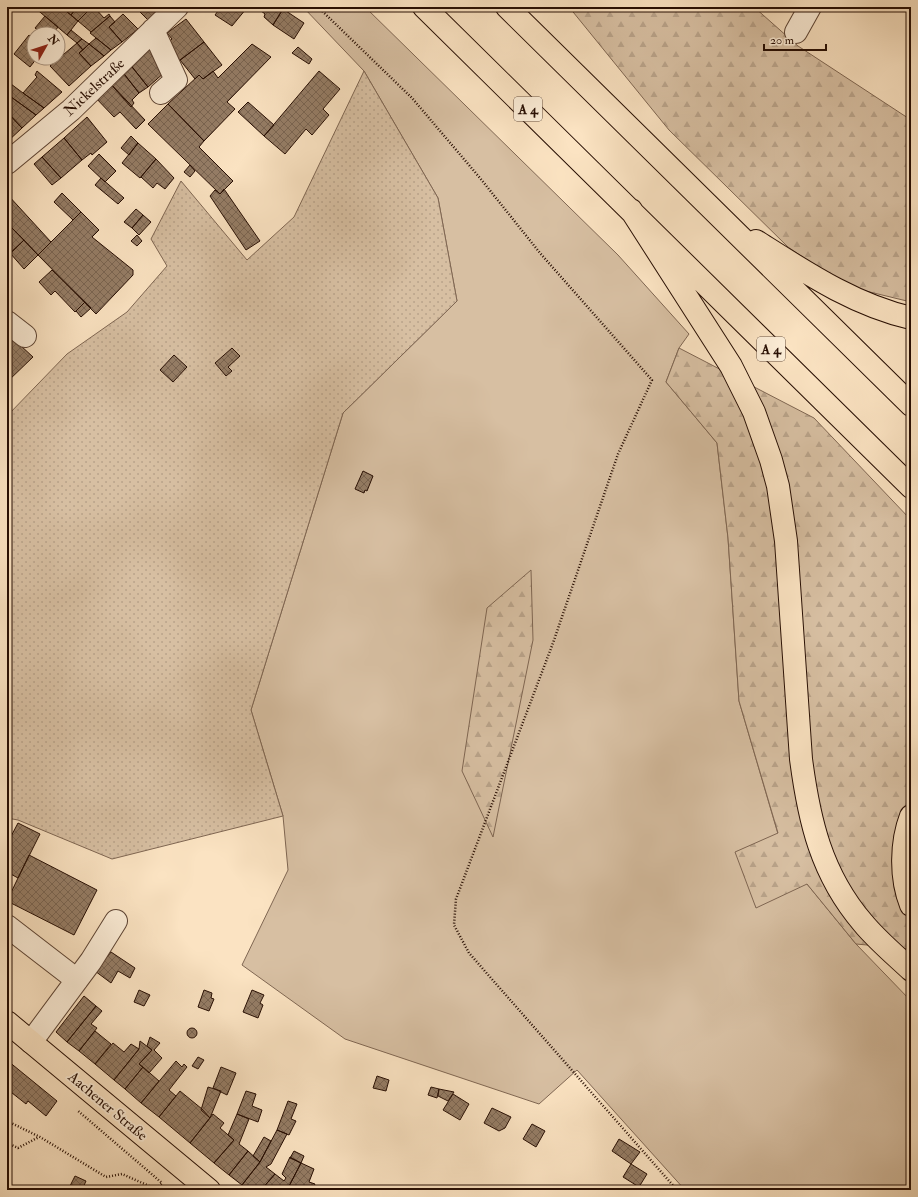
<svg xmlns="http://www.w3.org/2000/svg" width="918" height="1197" font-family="'IM FELL Double Pica',serif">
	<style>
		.grass { fill: #d7bfa2; stroke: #7f6652 }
		.forest { fill: url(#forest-firs); stroke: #7f6652 }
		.garden { fill: url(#garden-dots); stroke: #7f6652 }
		.building { fill: url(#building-cross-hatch); stroke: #270e03 }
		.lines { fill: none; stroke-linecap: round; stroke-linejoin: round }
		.minor-casing { stroke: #5c4333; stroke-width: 24 }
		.major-casing { stroke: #270e03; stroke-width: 24 }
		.highway-casing { stroke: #270e03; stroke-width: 24 }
		.path { stroke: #270e03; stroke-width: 2.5; stroke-dasharray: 1 2; stroke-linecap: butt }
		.minor { stroke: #fcedd7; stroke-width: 22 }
		.major { stroke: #fbe3c2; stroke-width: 22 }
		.highway { stroke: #fbe3c2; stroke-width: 22 }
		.labels { text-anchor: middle; stroke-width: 3.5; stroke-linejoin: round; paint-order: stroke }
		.shield { fill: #fcedd7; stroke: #675143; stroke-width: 1 }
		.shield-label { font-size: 14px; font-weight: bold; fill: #270e03 }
		.street-label { font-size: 15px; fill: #270e03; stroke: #fcedd7 }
	</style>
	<defs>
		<pattern id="forest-firs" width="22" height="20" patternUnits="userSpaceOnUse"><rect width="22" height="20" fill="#d7bfa2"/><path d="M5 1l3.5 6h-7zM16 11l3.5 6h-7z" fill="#b9a38a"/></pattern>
		<pattern id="garden-dots" width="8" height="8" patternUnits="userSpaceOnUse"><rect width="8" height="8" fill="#d7bfa2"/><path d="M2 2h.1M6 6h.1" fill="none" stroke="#b9a38a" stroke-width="1.8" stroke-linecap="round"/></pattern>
		<pattern id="building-cross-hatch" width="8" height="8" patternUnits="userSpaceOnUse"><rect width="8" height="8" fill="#957d66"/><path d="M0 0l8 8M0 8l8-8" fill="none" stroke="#7a6552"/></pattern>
	</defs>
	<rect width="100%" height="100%" fill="#fbe3c2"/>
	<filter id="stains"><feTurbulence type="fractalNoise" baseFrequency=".005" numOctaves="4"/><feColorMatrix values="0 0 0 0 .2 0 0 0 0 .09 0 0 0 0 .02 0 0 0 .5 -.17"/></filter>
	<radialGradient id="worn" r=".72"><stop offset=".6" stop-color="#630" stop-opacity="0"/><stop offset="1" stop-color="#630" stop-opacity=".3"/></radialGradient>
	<path class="grass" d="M303 7H365L618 255 689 334 679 348 666 382 717 443 728 538 739 701 778 834 736 852 807 884 856 944 911 1001V1190H685L577 1070 539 1104 345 1039 242 965 288 870 283 816 251 710 343 413 457 301 438 198 364 71Z"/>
	<path class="forest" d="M569 7H754L798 46 911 120V302L845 286 788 247 669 130Z
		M679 348 814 418 911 520V949L856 944 807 884 756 908 735 852 778 833 739 701 728 538 717 443 666 382Z
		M531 570 533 640 493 837 462 771 487 608Z"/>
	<path class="garden" d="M364 71 438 198 457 301 343 413 251 710 283 816 112 859 18 820 7 818V416L67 354 127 312 167 266 151 239 181 181 247 260 294 217Z"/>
	<path class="building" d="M34 7H61L78 21 67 35Z
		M61 7H77L71 15Z
		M77 7H92L78 21 71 15Z
		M92 7H94L104 18 109 14 110 16 91 32 78 21Z
		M135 7H162L149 21Z
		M221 7H243L246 9 232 26 215 15Z
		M256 7H280L283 9 273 25 264 17 265 14Z
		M283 9 304 23 294 39 273 25Z
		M123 14 138 29 122 42 109 27Z
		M45 16 58 27 53 34H42L35 28Z
		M110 16 115 22 109 27 122 42 111 50 90 33Z
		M186 19 204 42 179 61 167 43 172 39 167 33Z
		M71 30 82 39 77 43 67 35Z
		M29 35 34 39V58H37L30 67 14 54Z
		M96 38 111 50 104 56 89 44Z
		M82 39 89 44 83 50 77 43Z
		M204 42 222 65 203 79 199 75 195 79 180 60Z
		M77 43 83 50 79 53 91 66 69 86 50 66Z
		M89 44 104 56 91 66 79 53Z
		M153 44 165 72 148 87 129 63Z
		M252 44 271 57 227 102 235 109 204 141 168 104 199 75 203 79 213 71 218 78Z
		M298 47 312 59 309 64 292 53Z
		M129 63 148 87 139 93 121 70Z
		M121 70 139 93 132 100 134 103 131 107 108 81Z
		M37 71 62 92 44 108 23 93 37 77 35 75Z
		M319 71 340 89 323 109 329 115 312 135 306 129 285 154 264 136Z
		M7 81 23 93 44 108 36 115 7 94Z
		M109 82 145 120 136 129 120 112 114 117 93 95Z
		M7 94 36 115 22 128 7 112Z
		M248 102 274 125 264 136 238 112Z
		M168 104 204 141 199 147 233 181 220 194 148 124Z
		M7 112 22 128 7 142Z
		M87 117 107 142 92 155 91 153 82 160 64 138Z
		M131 136 138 143 129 155 121 148Z
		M64 138 82 160 61 178 42 157Z
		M138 143 156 159 140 178 122 163Z
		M99 154 116 171 105 182 88 166Z
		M42 157 61 178 52 185 34 164Z
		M156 159 174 178 165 189 157 183 153 188 141 177Z
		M190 165 195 171 190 177 184 172Z
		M101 178 124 198 118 204 95 185Z
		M224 189 260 241 246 250 210 196 215 190 220 194Z
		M62 193 81 212 73 220 54 202Z
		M7 194 51 242 38 255 9 225 7 227Z
		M136 209 143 215 132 228 124 222Z
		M81 212 99 230 92 237 133 270V275L96 314 38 255Z
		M143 215 151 222 139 235 132 228Z
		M9 225 24 240 12 252 7 246V227Z
		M137 235 142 241 137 246 131 241Z
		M24 240 38 255 24 269 10 253Z
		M52 270 85 302 75 312 55 291 51 295 39 282Z
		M85 302 91 308 81 317 76 311Z
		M7 333 33 357 7 382Z
		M232 348 240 356 228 367 232 371 226 376 215 363Z
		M174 355 187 367 173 382 160 370Z
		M363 471 373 476 367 491 365 490 364 493 355 489Z
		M18 823 40 834 18 878 7 872V848L9 845 7 844Z
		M29 855 97 890 74 935 7 901Z
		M111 952 135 968 130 978 118 971 111 983 95 971Z
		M139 990 150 995 144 1006 134 1002Z
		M204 990 212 993 211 998 214 999 209 1011 198 1007Z
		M252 990 264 995 260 1003 263 1005 258 1018 243 1012Z
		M84 996 96 1006 67 1042 56 1032Z
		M96 1006 102 1011 91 1024 97 1028 79 1051 67 1042Z
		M187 1033a5 5 0 1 1 10 0a5 5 0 1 1-10 0Z
		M95 1031 111 1044 95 1064 79 1051Z
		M150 1037 160 1043 154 1050 162 1058 149 1073 139 1064 152 1050 147 1046Z
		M140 1041 152 1050 139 1064 143 1067 125 1089 114 1080 139 1049Z
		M113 1043 124 1052 131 1044 139 1049 114 1080 95 1064Z
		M198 1057 204 1060 198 1069 192 1066Z
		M8 1061 57 1101 46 1116 28 1101 26 1104 7 1089Z
		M176 1061 182 1067 184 1064 187 1067 169 1090 176 1096 159 1117 141 1103Z
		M143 1067 159 1081 141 1103 125 1089Z
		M221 1067 236 1073 227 1095 213 1088Z
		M377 1076 389 1080 386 1091 373 1088Z
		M208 1087 221 1091 210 1118 201 1110Z
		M431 1087 439 1089 437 1098 428 1095Z
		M439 1089 454 1092 448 1101 438 1096Z
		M180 1091 202 1109 210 1118 190 1143 159 1117Z
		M246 1091 256 1094 252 1106 262 1110 258 1122 237 1114Z
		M453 1094 469 1104 460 1120 443 1110Z
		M288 1101 297 1104 291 1119 296 1121 289 1135 277 1130Z
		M492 1108 511 1117 505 1128 499 1131 484 1123Z
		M213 1114 224 1123 220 1128 234 1140 214 1163 190 1143Z
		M237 1114 249 1119 239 1144 248 1151 229 1175 214 1163 234 1140 228 1135Z
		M532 1124 545 1131 536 1147 523 1139Z
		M277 1130 287 1134 271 1164 266 1167 275 1174 261 1190H248L242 1185 260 1162Z
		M264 1137 271 1141 260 1162 253 1156Z
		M619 1139 640 1152 631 1164 612 1151Z
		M248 1151 260 1162 242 1185 229 1175Z
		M294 1151 304 1156 301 1163 290 1158Z
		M290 1157 301 1163 287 1190H261L275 1174 284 1181 286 1178 282 1174Z
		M301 1163 314 1169 309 1182 315 1184 312 1190H287Z
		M631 1164 647 1174 639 1187 623 1177Z
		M75 1176 86 1181 82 1190H68Z"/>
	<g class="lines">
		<g class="minor-casing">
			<path id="minor" d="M153 30 176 80 161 93
				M796 32 810 7
				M7 163 71 110 177 7
				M7 322 25 336
				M7 926 77 980
				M31 1042 91 961 116 921"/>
		</g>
		<g class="major-casing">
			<path id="major" d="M7 1022 209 1190"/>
		</g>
		<g class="highway-casing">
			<path id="highway" d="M424 7 911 487
				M507 7 911 405
				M631 210 731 366 754 412 771 460 778 486 786 541 801 759C809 820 821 874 863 923 877 940 895 955 911 970
				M756 241C805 272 854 305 911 318
				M911 816C901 842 900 878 911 905"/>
		</g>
		<path class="path" d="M318 7 412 98 480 178 540 253 652 380 618 454 553 643 456 899 454 925 469 953 677 1190
			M7 1121 40 1137 106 1177 122 1174 156 1189 162 1183 77 1110
			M7 1143 18 1148 39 1137"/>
		<use href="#minor" class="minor"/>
		<use href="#major" class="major"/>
		<use href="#highway" class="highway"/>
	</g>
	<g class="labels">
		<g class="shield">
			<rect x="514" y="97" width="28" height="24" rx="3"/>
			<rect x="757" y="337" width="28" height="24" rx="3"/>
		</g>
		<g class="shield-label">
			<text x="528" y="114">A 4</text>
			<text x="771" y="354">A 4</text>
		</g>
		<g class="street-label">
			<text transform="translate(94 87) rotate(-43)" y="5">Nickelstraße</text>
			<text transform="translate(108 1106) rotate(40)" y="5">Aachener Straße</text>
		</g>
	</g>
	<rect width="918" height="1197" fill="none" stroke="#fbe3c2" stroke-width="24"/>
	<rect x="8" y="8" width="902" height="1181" fill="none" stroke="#270e03" stroke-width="2"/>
	<rect x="12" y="12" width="894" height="1173" fill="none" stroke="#270e03"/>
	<g transform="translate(46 46) rotate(51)"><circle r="19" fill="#fcedd7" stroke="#a79482"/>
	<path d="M0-3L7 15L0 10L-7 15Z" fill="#8f2418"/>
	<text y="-6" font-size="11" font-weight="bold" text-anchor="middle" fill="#270e03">N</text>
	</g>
	<path d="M764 44v6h62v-6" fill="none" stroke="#270e03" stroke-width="2"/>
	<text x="770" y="44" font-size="12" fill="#270e03" stroke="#fcedd7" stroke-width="3" paint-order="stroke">20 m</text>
	<rect width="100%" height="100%" filter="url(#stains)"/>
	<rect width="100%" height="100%" fill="url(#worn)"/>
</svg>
